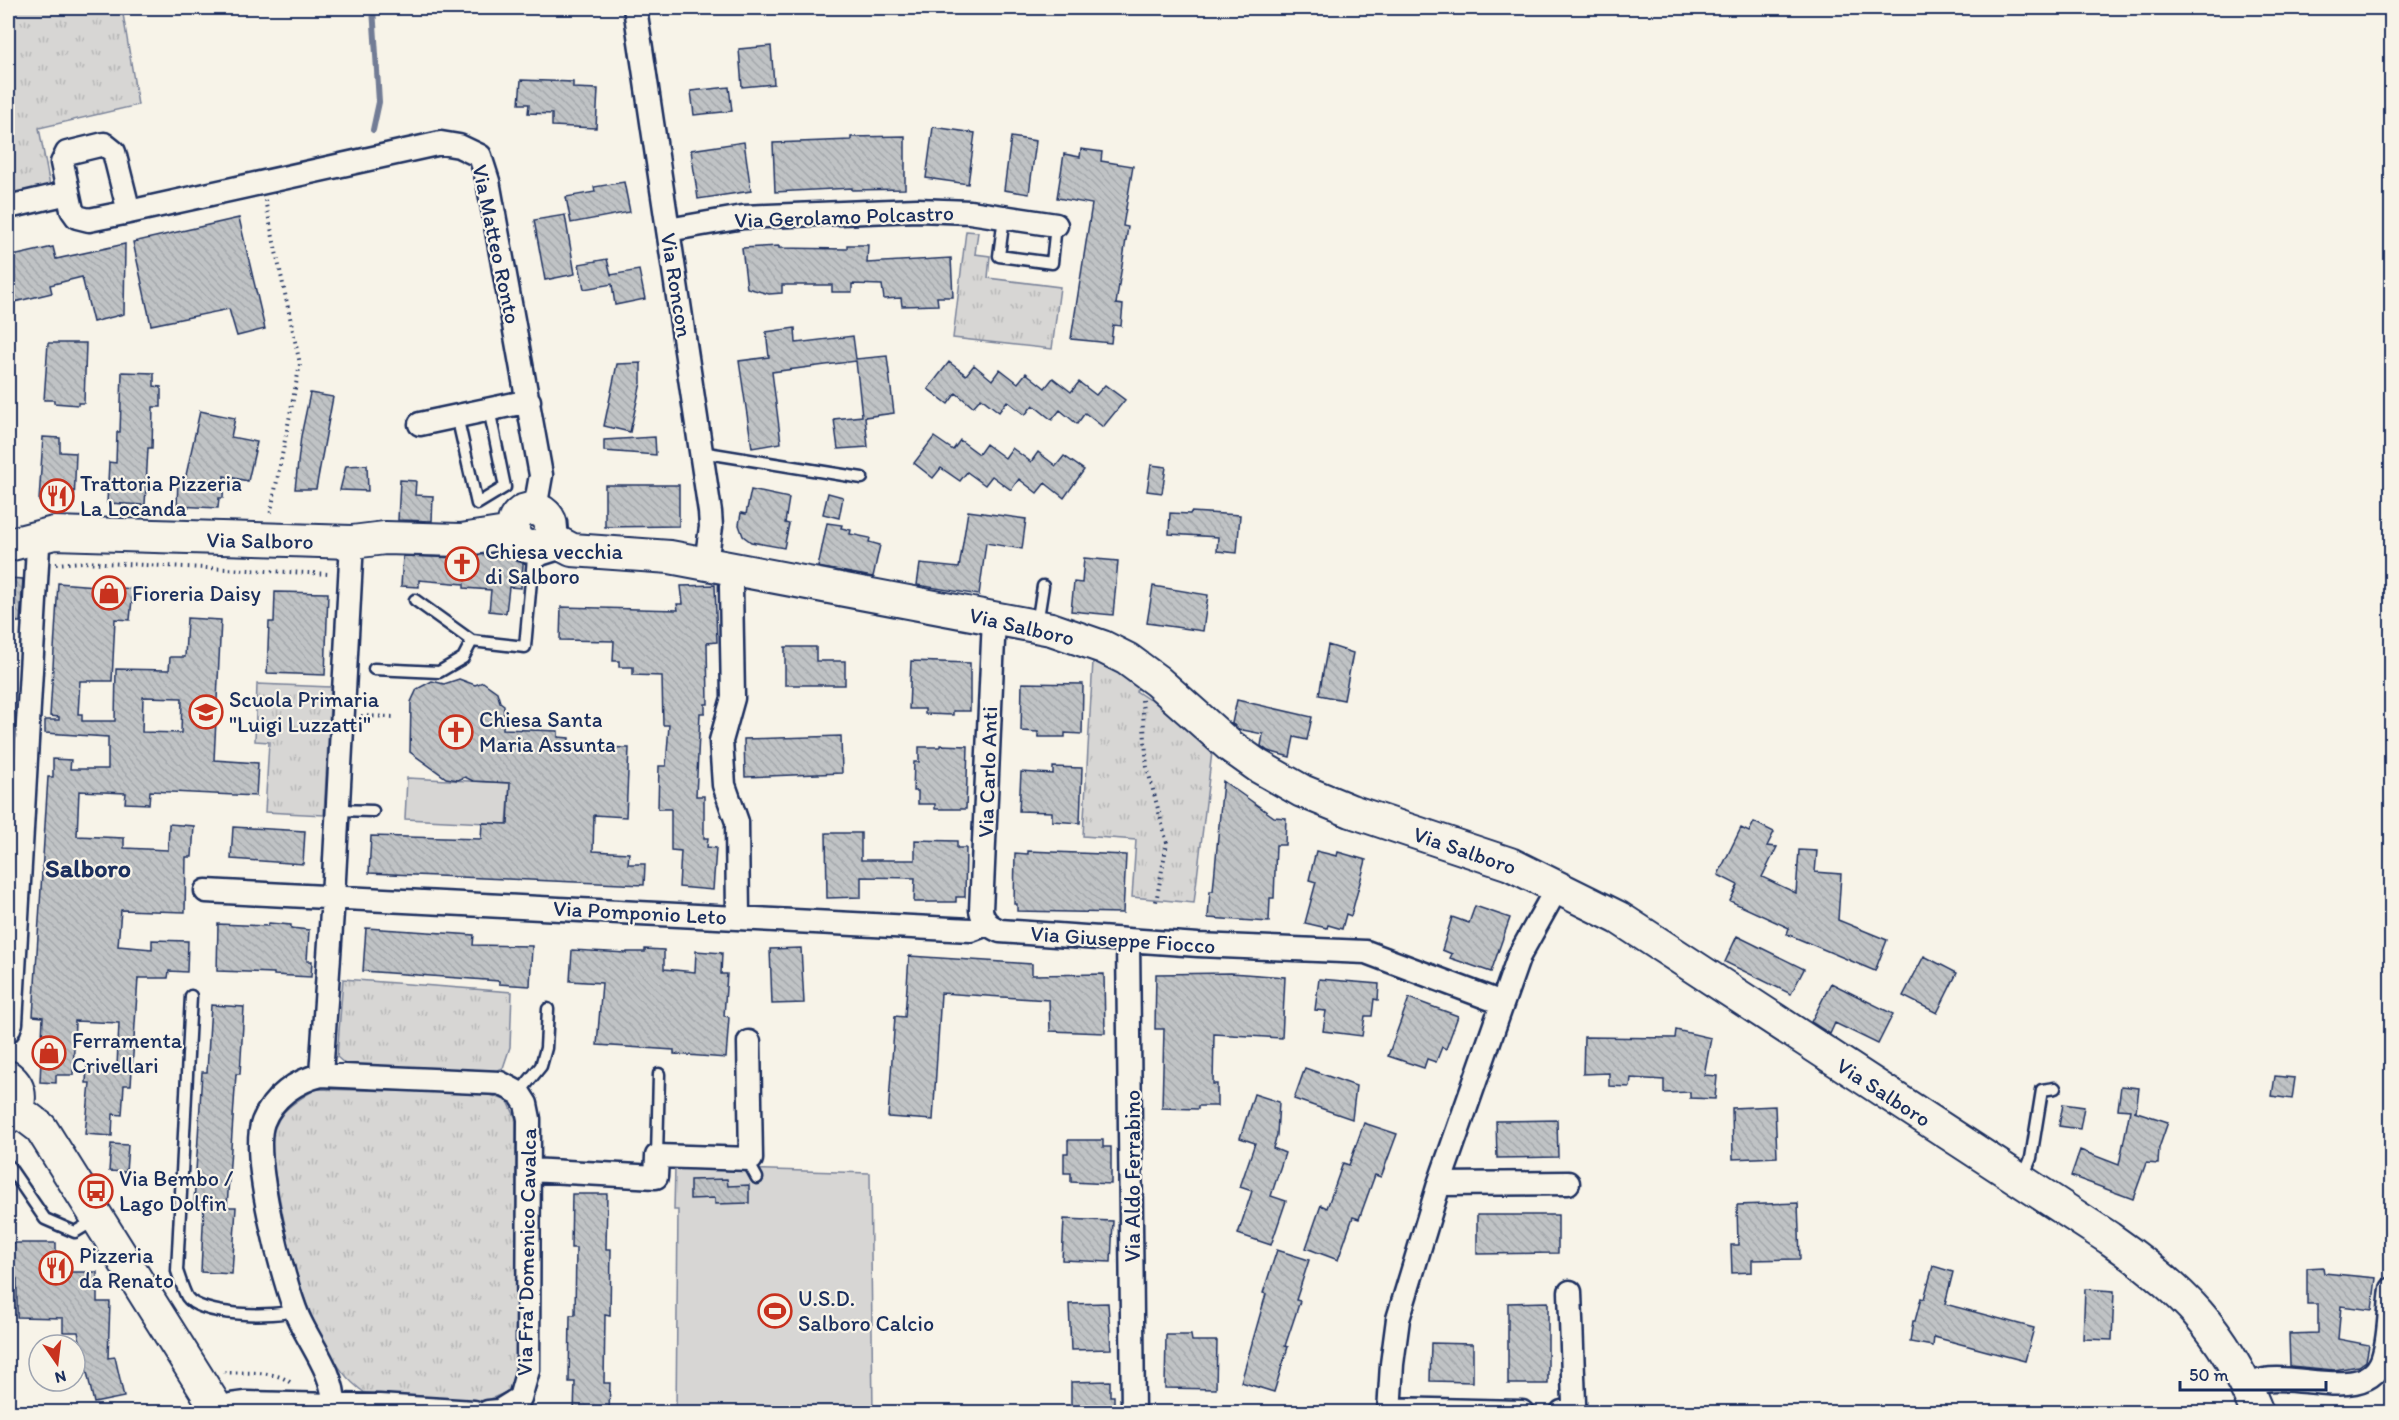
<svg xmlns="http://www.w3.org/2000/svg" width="2399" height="1420" font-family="Itim,sans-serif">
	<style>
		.grass { fill: url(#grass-tufts); stroke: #798299; stroke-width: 1.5 }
		.pitch { fill: #d7d6d4; stroke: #798299; stroke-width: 1.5 }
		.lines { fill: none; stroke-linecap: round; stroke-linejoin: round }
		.stream { stroke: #727c95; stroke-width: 6 }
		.building { fill: url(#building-back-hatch); stroke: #1b2f5e; stroke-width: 1.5; fill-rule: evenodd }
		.lane-casing { stroke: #1b2f5e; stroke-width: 15 }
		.street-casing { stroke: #1b2f5e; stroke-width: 27 }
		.secondary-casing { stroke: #1b2f5e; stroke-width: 36 }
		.path { stroke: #1b2f5e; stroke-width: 4; stroke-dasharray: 1.5 4.5; stroke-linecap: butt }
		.lane { stroke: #f7f3e8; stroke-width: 10 }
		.street { stroke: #f7f3e8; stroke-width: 22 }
		.secondary { stroke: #f7f3e8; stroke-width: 32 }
		.labels { text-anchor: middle; stroke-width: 4.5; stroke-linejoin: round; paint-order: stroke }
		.street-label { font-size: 22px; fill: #1b2f5e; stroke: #f7f3e8 }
		.poi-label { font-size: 22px; fill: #1b2f5e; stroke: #f7f3e8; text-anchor: start }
		.quarter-label { font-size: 26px; font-weight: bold; fill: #1b2f5e; stroke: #f7f3e8 }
	</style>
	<defs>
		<pattern id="grass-tufts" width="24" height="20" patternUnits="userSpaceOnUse" patternTransform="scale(1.5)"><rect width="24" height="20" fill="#d7d6d4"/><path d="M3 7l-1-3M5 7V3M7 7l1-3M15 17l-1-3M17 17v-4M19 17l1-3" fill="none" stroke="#b8b8b8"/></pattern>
		<pattern id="building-back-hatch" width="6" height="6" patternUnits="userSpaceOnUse" patternTransform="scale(1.5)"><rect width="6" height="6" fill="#c0c3c5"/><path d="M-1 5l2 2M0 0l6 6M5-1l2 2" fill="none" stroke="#a4a8ac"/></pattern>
	</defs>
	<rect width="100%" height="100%" fill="#f7f3e8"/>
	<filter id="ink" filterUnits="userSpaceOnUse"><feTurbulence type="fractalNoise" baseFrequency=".0167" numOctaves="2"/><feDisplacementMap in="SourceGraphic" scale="12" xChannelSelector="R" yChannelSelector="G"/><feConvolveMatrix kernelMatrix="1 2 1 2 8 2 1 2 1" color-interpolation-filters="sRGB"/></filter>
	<g filter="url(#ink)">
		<path class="grass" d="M8 8H122L138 105 39 128 50 186 8 196Z
			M966 231 978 232 975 254 990 256 988 278 1060 287 1052 349 953 338Z
			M1093 661 1118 673 1139 687 1136 691 1148 699 1150 697 1212 752 1194 903 1132 897 1136 840 1083 836Z
			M257 684 331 687 324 815 265 812 269 742 255 741Z
			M343 979 512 992 510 1047 503 1068 496 1071 345 1064 337 1057Z
			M316 1089 485 1093 508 1101 516 1119V1369L509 1391 486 1401 365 1393C345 1379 337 1365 325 1344 291 1282 283 1215 270 1147 275 1114 288 1105 316 1089Z"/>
		<path class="pitch" d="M407 778 510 783 507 824 405 819Z
			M675 1167 870 1173 873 1412H676L678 1210H674Z"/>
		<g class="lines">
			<path class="stream" d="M373 8 379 102 373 130"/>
		</g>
		<path class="building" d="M771 46 774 84 742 87 739 49Z
			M521 80 573 82V88L598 89 596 128 552 126V114L528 113 529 104H519Z
			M729 87 732 111 694 115 691 91Z
			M933 127 975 133 968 184 926 178Z
			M905 136V189L852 190V188L775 192 773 143 851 140V137Z
			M1011 137 1036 141 1029 194 1004 190Z
			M744 142 751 191 698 199 691 150Z
			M1081 149 1102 152 1101 161 1133 166 1123 226 1128 227 1116 304 1123 305 1121 326 1113 325 1111 343 1071 339 1092 204 1057 198 1064 154 1080 157Z
			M624 182 630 212 571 223 566 197 595 192 594 187Z
			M565 215 575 274 545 280 534 220Z
			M239 218 265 329 237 336 229 309 151 325 133 242Z
			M125 244 124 314 93 322 82 277 50 285 52 293 10 303 8 290V257L53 247 56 259Z
			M847 245H868L867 263 951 258 953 297H937L938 305 902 306 901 298 884 299 882 285 852 284V292H832V285H782V293L769 294 747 288 742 248 779 246V248L847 249Z
			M607 259 611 275 639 270 645 299 615 305 612 284 584 289 579 264Z
			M795 328 796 343 853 336 856 359 887 356 894 413 865 417 868 447 838 449 834 419 862 416 856 361 772 372 781 443 752 448 739 361 769 357 766 332Z
			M48 343H86L84 403H78V405L54 403V400H44Z
			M949 362 966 375 974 365 992 380 1000 369 1018 383 1026 373 1045 388 1053 378 1071 392 1079 382 1096 395 1105 385 1125 400 1103 427 1085 413 1077 424 1060 410 1052 420 1033 405 1025 415 1007 401 999 412 981 398 973 407 956 393 948 404 928 389Z
			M641 363V383L630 432 604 426 617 364Z
			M122 372 154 373V386L161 387V407H153L152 448H148L145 505 107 503 109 462 116 463 117 432H120Z
			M310 393 333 397 316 489H295L301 436Z
			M200 411 235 418 231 437 257 442 248 481 224 476 223 498H219L218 508 177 506 178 480H185Z
			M43 437 60 438V452L76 453 74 504 39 501Z
			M655 437 656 455 604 451V440Z
			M934 437 953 450 960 440 979 454 986 444 1005 458 1012 448 1031 462 1038 452 1056 466 1064 456 1084 470 1064 498 1045 483 1037 493 1019 479 1011 490 992 476 985 485 967 472 960 481 941 468 933 478 914 463Z
			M367 465 368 491 340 490 346 466Z
			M1151 465 1166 467 1162 493 1147 491Z
			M400 480 416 481 415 495 433 496 432 521 398 520Z
			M605 485H679V526L605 527Z
			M751 490 789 498 785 523 789 524 784 548 751 542 743 536 739 525 741 513 746 514Z
			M828 493 843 497 839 518 823 514Z
			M968 511 1026 519 1022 549 986 543 979 595 917 585 920 564 959 568Z
			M1191 512 1240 515 1237 553 1217 551 1218 537 1169 534 1170 513 1190 514Z
			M827 523 842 525 841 528 851 530 850 534 870 538 869 542 880 545 873 577 818 567Z
			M499 552 524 554 521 588 509 587 506 613 489 611 491 590 464 588V584L419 580V587L401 586 403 556 461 558Z
			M1084 558 1118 561 1113 615 1071 611 1074 582 1082 583Z
			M8 578 23 579 20 622H8Z
			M58 583 133 589 130 620 115 619 112 681H80L78 714H82V721H115L116 669 169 670 170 657H185L187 618 221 620 214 760 258 763 256 796 150 791 149 804 125 803 126 793 79 791 77 836 124 838V848L168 850 169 824 194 826 192 857H186L185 912 121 910 118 946 152 949V940L188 941 187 972 169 971 168 978H138L131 1085H124L122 1115 113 1114 112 1136 85 1134 90 1083H86L87 1065 117 1067 119 1023 75 1021 73 1075H56V1083L40 1082 43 1017 33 1016 48 777H53V759L71 760 70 769H108V737L45 733V720H59V717L50 716ZM143 697 182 698 181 733 142 732Z
			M715 585 717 642 707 643 708 704H705V713H700L696 796H704V838H708L707 847 716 848 713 890 679 887 681 851 671 850V809H658L659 766H666L669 725H663L662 676 633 675V667H619V661H613L614 641 560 640 561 607 678 610 677 604H683L681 586Z
			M1153 586 1208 595 1203 631 1147 623Z
			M275 592 328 593 325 675 267 673 269 622H274Z
			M1328 645 1353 653 1344 700 1319 695Z
			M785 647H816V661H845V685H785Z
			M911 661 970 663V711H953V715L925 714V709H909Z
			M459 679 475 685 483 682 497 692 500 702 504 705 503 729 558 731V737L569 738V746L629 748 626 817 594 815 593 851 629 853 628 864H645L644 885 369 873 371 836 481 839 482 823 508 824 510 783 473 781 465 777 458 780 446 778 410 752 411 702 417 689 432 681 444 684Z
			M1022 683 1083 684 1082 734 1065 733V737H1038V732L1021 731Z
			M1237 700 1312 717 1307 740 1294 737 1290 757 1268 751 1261 746 1263 734 1238 729 1232 723Z
			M841 736 842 773 745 777 744 739Z
			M940 745 968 746 966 809H935V804H918V791H913L914 762H919V747H940Z
			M1053 767 1082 768 1080 823 1052 821V812L1019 811 1021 772 1053 774Z
			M1223 781 1274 817 1286 818 1285 845H1276L1274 898H1270L1269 922 1208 918 1210 891H1213Z
			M1754 822 1774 832 1767 846 1777 847 1762 877 1796 893 1799 850 1817 851 1815 872 1841 874 1838 920 1887 940 1875 971 1787 934 1789 928 1730 901 1738 885 1718 875 1741 828 1749 832Z
			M233 827 305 831 303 864 231 859Z
			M826 833H861V860H915V840L957 841V848H966L965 897H956V902H914L915 878 861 877V897L827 898Z
			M1028 851 1126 855 1123 913 1017 911V904H1014L1015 853 1028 854Z
			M1316 851 1337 856 1338 852 1366 860 1351 916 1346 914 1342 929 1328 925 1327 928 1305 923 1316 882 1309 880Z
			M1475 906 1510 918 1491 972 1450 958 1452 954 1442 950 1452 917 1469 923Z
			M269 923 291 925V928L309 930 307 961H312L311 977 274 975V973L217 971 218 924 268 926Z
			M366 928 474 935 473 945 532 946 530 986 499 984V981L363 971Z
			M1737 936 1804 969 1791 994 1725 962Z
			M801 948 804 1003 772 1004 770 949Z
			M645 949 664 950V969L695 972 696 951 722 953 721 974H727L724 1016 729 1017 726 1058 674 1054V1050L597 1045 602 983 570 981 572 950 627 953V952H645Z
			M909 956 1032 964V975L1104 974 1105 1033 1050 1031 1049 1000 941 993 933 1120 888 1117 895 1016 905 1017Z
			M1924 956 1957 973 1937 1013 1903 996Z
			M1231 973 1285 977 1282 1038 1214 1034 1213 1084H1217V1106H1198V1109L1162 1108 1164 1029H1155L1156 974Z
			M1319 979 1379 984 1378 1000 1374 999 1372 1016H1365L1362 1036 1323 1031 1326 1011 1315 1010Z
			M1831 983 1893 1014 1878 1044 1835 1023 1830 1034 1811 1022Z
			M1409 998 1458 1016 1446 1049 1442 1047 1436 1062 1427 1059 1424 1068 1388 1056Z
			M211 1005 244 1007 240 1074H236L227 1207H236L232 1274 201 1272 204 1204H194L202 1072H207Z
			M1676 1030 1711 1038 1704 1075 1717 1076 1715 1099 1690 1098V1092L1664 1093V1080L1631 1078 1630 1087 1609 1086V1073L1583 1074 1584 1037 1675 1038Z
			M1305 1068 1356 1086 1352 1119 1294 1099Z
			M2275 1076 2295 1078 2292 1099 2272 1096Z
			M2121 1086 2139 1088 2136 1111H2134L2168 1122 2159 1148 2158 1164 2146 1163 2133 1199 2071 1176 2080 1150 2119 1165 2130 1110 2118 1109Z
			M1254 1094 1279 1102 1277 1135 1273 1148 1285 1153 1271 1196 1286 1201 1271 1245 1238 1234 1252 1191 1240 1187 1255 1143 1240 1138Z
			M2063 1104 2084 1107 2080 1129 2059 1126Z
			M1775 1106 1777 1157 1733 1159 1732 1108Z
			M1557 1120 1558 1157 1497 1158 1496 1121Z
			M1364 1123 1397 1134 1381 1177 1375 1175 1359 1219 1353 1217 1338 1260 1306 1248 1321 1205 1327 1208 1343 1163 1349 1165Z
			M1068 1140H1103V1147H1111V1184L1071 1182V1173H1064V1153H1068Z
			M111 1144 128 1145 126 1172 109 1171Z
			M727 1179 728 1186 749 1185V1203L715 1204V1198L690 1199V1180Z
			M572 1194H607L606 1249H611L610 1316 605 1315 604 1383H610L609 1413H574L575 1382H569L570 1315H575L576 1248H571Z
			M1798 1203 1800 1259 1752 1260V1272L1732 1273 1731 1245H1738L1737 1205Z
			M1477 1215H1558V1253L1477 1254Z
			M1064 1219 1113 1221 1111 1262 1062 1260Z
			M8 1243H56V1272H97V1302H110L108 1358 115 1357 124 1397 94 1403 78 1332H63V1318L17 1317V1279H8Z
			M1277 1250 1309 1260 1296 1300 1300 1301 1285 1346 1288 1347 1274 1392 1241 1382 1266 1294 1263 1293Z
			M1933 1266 1953 1272 1945 1304 2034 1328 2025 1361 1934 1337 1933 1346 1910 1342 1913 1321H1915L1921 1298 1924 1299Z
			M2323 1267 2324 1273 2376 1278 2372 1310 2341 1306 2338 1339 2369 1345 2366 1361 2359 1366 2334 1370 2290 1366 2289 1334 2318 1333V1304H2307V1268Z
			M2085 1289 2114 1291 2112 1340 2083 1339Z
			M1548 1302V1384H1508V1303Z
			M1108 1303 1111 1349 1071 1350 1069 1304Z
			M1166 1335H1191L1192 1341H1217L1216 1389 1165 1388Z
			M1431 1343 1473 1344V1382L1430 1381Z
			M1110 1381V1396H1114V1413H1071V1382Z"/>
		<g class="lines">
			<g class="lane-casing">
				<path id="lane" d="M1004 217 999 256 1052 263 1056 225
					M457 416 477 504 505 487 489 409
					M701 452 862 478
					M533 566 544 559 563 553
					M415 600 472 641
					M1037 624 1043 586
					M374 669 439 672 463 658 472 641 525 647 534 547
					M338 810 373 811
					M191 996 177 1271C180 1279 183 1290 187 1297 200 1316 275 1318 295 1310
					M519 1093 541 1066 546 1048 548 1009
					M657 1156 659 1074
					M751 1159 752 1169 757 1178
					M8 1165 45 1219 75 1232 95 1220
					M2023 1178 2031 1158 2042 1090 2055 1088"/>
			</g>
			<g class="street-casing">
				<path id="street" d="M635 8 710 512 711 527 706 563
					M8 207 68 193
					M129 212 114 152 104 144 67 153 62 163 72 210 77 217 89 220 129 212 441 143 459 146 480 156 488 181 541 475 535 509
					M668 230 743 217 917 210 970 212 1056 225
					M420 424 529 401
					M734 568 731 587 733 698 721 741 724 785 737 822 738 917
					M994 618 981 910C983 922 989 926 1000 931L1198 945 1366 952 1502 1003
					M206 891 971 930 987 924
					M1128 940 1133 1412
					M8 1031 11 1023 37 565 38 547 35 538
					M321 1075 333 897 352 542
					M530 1170 656 1177 657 1156 751 1159 749 1042
					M1439 1184 1568 1183
					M2247 1387C2252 1384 2258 1381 2264 1380 2301 1373 2372 1405 2384 1354 2390 1334 2389 1310 2392 1289
					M334 1405C334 1373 311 1346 298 1317 283 1281 250 1156 263 1122 273 1097 296 1081 321 1075L500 1083 519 1093 526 1104 529 1119 528 1370 520 1398 499 1411 488 1412
					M1389 1409 1522 1412
					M219 1411 231 1405 246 1403 379 1406 474 1412
					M1389 1412 1392 1364 1398 1319 1439 1184 1519 956 1558 886
					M1562 1412 1571 1410 1574 1403 1570 1292"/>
			</g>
			<g class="secondary-casing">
				<path id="secondary" d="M513 528a19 19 0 1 1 38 0a19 19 0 1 1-38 0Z
					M549 538 572 550 670 557 1051 629 1103 647 1127 659 1157 681 1230 746 1258 766 1302 791 1351 811 1510 864 1619 918 2109 1238C2182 1289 2223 1329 2257 1412
					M8 545 54 533 352 542 385 538 461 540 513 532
					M8 1077C22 1088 23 1106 8 1117
					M16 1109 41 1128 219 1412"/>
			</g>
			<path class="path" d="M265 200 300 364 270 516
				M56 564 83 562 329 574
				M1142 700 1147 767 1167 843 1156 902
				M361 716 396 717
				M224 1372C244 1374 276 1369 292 1384"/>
			<use href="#lane" class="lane"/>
			<use href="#street" class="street"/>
			<use href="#secondary" class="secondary"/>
		</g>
	</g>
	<defs>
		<g id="restaurant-ring" transform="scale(1.725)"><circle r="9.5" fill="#f7f3e8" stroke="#c8321e" stroke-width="1.5"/><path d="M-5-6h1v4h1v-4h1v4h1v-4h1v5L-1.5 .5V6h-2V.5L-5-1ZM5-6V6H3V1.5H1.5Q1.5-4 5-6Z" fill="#c8321e"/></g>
		<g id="church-ring" transform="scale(1.725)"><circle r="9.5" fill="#f7f3e8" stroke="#c8321e" stroke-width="1.5"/><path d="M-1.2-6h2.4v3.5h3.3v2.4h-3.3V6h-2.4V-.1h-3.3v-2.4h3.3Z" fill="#c8321e"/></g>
		<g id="shop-ring" transform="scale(1.725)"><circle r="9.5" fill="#f7f3e8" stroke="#c8321e" stroke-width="1.5"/><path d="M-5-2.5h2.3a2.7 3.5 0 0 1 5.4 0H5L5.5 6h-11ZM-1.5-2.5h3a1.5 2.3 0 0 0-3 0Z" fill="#c8321e"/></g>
		<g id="school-ring" transform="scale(1.725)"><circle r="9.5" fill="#f7f3e8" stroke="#c8321e" stroke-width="1.5"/><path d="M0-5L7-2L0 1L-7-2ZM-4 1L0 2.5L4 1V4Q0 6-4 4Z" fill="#c8321e"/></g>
		<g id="bus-ring" transform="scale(1.725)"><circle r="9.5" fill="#f7f3e8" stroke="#c8321e" stroke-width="1.5"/><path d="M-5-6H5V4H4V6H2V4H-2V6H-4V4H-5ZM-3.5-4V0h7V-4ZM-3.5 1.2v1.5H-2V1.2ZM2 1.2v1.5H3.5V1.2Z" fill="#c8321e"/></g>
		<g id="stadium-ring" transform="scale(1.725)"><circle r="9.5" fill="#f7f3e8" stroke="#c8321e" stroke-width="1.5"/><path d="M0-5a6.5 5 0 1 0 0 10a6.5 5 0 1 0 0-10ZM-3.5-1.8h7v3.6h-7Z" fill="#c8321e"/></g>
	</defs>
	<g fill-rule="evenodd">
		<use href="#restaurant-ring" x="57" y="496"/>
		<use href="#church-ring" x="462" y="564"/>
		<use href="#shop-ring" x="109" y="593"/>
		<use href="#school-ring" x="206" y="712"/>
		<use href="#church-ring" x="456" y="732"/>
		<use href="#shop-ring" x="49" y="1053"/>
		<use href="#bus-ring" x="96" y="1191"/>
		<use href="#restaurant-ring" x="56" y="1268"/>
		<use href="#stadium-ring" x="775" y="1311"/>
	</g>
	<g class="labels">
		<g class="street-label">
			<text transform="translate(844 216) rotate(-2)" y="8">Via Gerolamo Polcastro</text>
			<text transform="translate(497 244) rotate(78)" y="8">Via Matteo Ronto</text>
			<text transform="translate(677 285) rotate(81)" y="8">Via Roncon</text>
			<text transform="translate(260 540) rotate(1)" y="8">Via Salboro</text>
			<text transform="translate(1022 626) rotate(13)" y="8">Via Salboro</text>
			<text transform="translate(987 772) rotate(-88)" y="8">Via Carlo Anti</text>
			<text transform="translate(1465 850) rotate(19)" y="8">Via Salboro</text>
			<text transform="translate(640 912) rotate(3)" y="8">Via Pomponio Leto</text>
			<text transform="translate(1123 939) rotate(4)" y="8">Via Giuseppe Fiocco</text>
			<text transform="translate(1884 1092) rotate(33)" y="8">Via Salboro</text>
			<text transform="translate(1132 1176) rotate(-90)" y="8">Via Aldo Ferrabino</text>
			<text transform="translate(526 1252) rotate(-89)" y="8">Via Fra' Domenico Cavalca</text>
		</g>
		<g class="poi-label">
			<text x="80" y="491">Trattoria Pizzeria<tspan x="80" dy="25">La Locanda</tspan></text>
			<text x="485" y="559">Chiesa vecchia<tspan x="485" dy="25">di Salboro</tspan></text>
			<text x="132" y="601">Fioreria Daisy</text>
			<text x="229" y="707">Scuola Primaria<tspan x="229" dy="25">"Luigi Luzzatti"</tspan></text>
			<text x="479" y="727">Chiesa Santa<tspan x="479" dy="25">Maria Assunta</tspan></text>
			<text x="72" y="1048">Ferramenta<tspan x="72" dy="25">Crivellari</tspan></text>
			<text x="119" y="1186">Via Bembo /<tspan x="119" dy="25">Lago Dolfin</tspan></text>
			<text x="79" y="1263">Pizzeria<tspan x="79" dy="25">da Renato</tspan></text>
			<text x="798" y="1306">U.S.D.<tspan x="798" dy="25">Salboro Calcio</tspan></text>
		</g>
		<g class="quarter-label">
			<text x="88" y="877">Salboro</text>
		</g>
	</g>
	<rect width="2399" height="1420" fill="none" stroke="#f7f3e8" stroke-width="30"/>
	<rect x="15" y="15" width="2369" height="1390" fill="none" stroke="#1b2f5e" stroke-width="2" filter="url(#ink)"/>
	<g transform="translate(57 1363) rotate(166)"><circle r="28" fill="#f7f3e8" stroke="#9fa5b1" stroke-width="1.5"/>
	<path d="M0-4.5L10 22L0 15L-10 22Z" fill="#c8321e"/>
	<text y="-9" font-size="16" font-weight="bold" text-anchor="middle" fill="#1b2f5e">N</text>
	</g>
	<path d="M2180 1381v9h146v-9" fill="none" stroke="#1b2f5e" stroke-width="3"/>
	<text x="2189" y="1381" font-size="18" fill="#1b2f5e" stroke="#f7f3e8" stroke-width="4.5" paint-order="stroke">50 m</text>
</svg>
